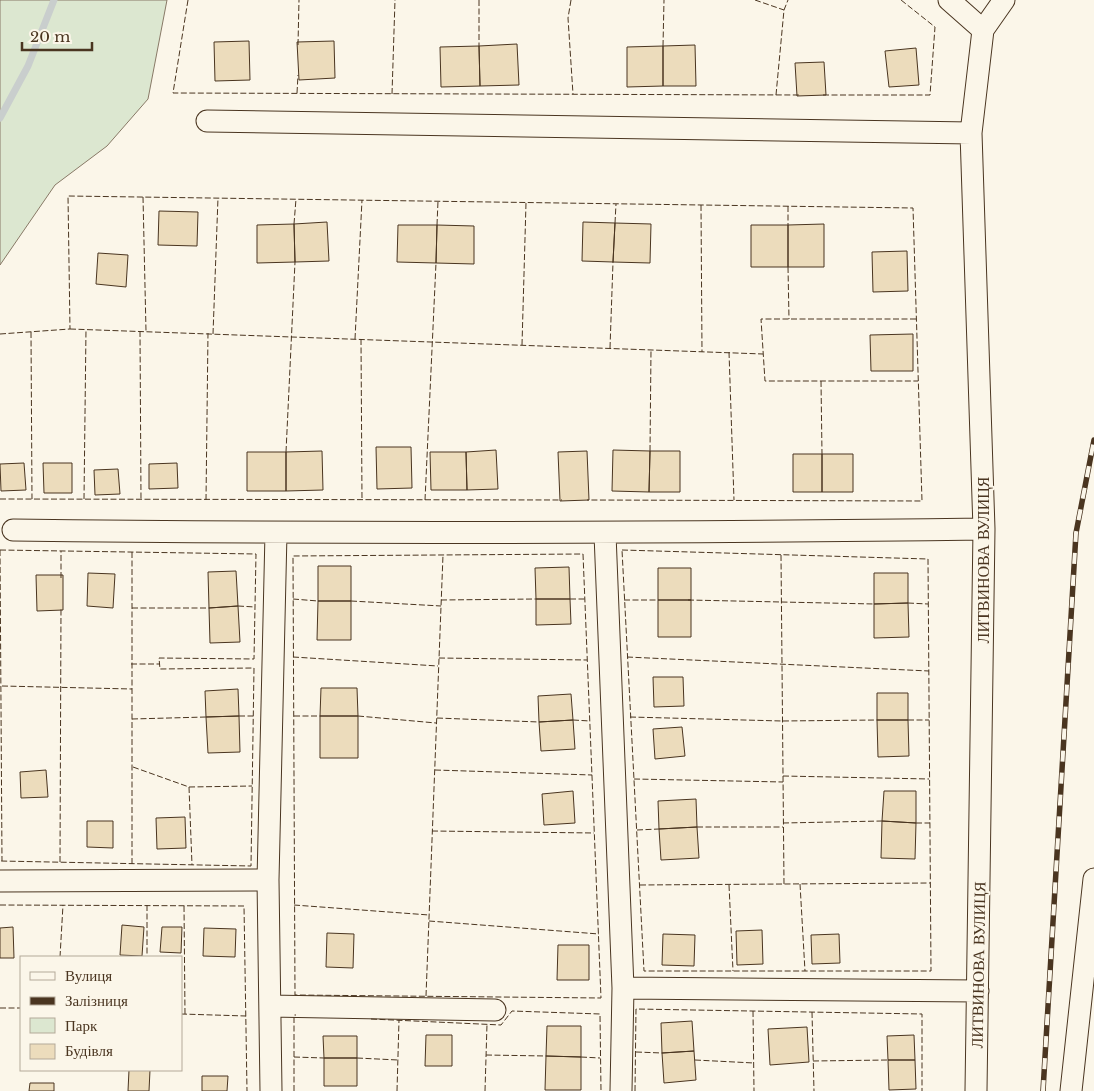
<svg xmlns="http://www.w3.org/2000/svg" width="1094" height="1091" font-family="'Libre Baskerville',serif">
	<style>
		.green { fill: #dce7d0; stroke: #887966 }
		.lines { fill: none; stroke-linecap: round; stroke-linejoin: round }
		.stream { stroke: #c9cecd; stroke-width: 7 }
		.building { fill: #ecdcbc; stroke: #4a3520 }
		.street-casing { stroke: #4a3520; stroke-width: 23 }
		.street { stroke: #fbf6e9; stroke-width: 21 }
		.rail-casing { stroke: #4a3520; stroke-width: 5.5 }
		.rail { stroke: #fbf6e9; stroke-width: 4; stroke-dasharray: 11; stroke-linecap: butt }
		.fence { stroke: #4a3520; stroke-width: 1; stroke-dasharray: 6 2.5; stroke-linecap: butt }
		.labels { text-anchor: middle; stroke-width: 4; stroke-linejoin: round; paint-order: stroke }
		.street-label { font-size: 16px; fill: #4a3520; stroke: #fbf6e9 }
	</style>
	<rect width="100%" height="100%" fill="#fbf6e9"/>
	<path class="green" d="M0 0H167L148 99 107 146 55 185 0 265Z"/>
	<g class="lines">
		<path class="stream" d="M0 118 28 66 54 0"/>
	</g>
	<path class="building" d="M249 41 250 80 215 81 214 42Z
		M334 41 335 78 299 80 297 42Z
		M517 44 519 85 480 86 479 46Z
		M695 45 696 86H663V46Z
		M479 46 480 86 441 87 440 47Z
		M663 46V86L627 87V47Z
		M916 48 919 85 889 87 885 51Z
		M824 62 826 95 797 96 795 63Z
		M159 211 198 212 197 246 158 245Z
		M327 222 329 261 295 262 294 224Z
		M583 222 615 223 613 262 582 261Z
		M615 223 651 224 650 263 613 262Z
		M294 224 295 262 257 263V225Z
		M824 224V267H788V225Z
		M398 225H437L436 263 397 262Z
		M437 225 474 226V264L436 263Z
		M751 225H788V267H751Z
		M907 251 908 291 873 292 872 252Z
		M98 253 128 255 126 287 96 284Z
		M913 334V371H871L870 335Z
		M376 447H411L412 488 377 489Z
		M496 450 498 489 467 490 466 452Z
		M613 450 650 451 649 492 612 491Z
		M322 451 323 490 286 491V452Z
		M587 451 589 500 560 501 558 452Z
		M650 451H680V492H649Z
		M247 452H286V491H247Z
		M430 452H466L467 490H431Z
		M793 454H822V492H793Z
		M822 454H853V492H822Z
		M24 463 26 490 1 491 0 464Z
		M43 463H72V493H44Z
		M177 463 178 488 149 489V464Z
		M118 469 120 494 95 495 94 470Z
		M318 566H351V601H318Z
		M569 567 570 599H536L535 568Z
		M658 568H691V600H658Z
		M236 571 238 606 209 608 208 572Z
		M88 573 115 574 113 608 87 606Z
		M874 573H908V603L874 604Z
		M36 575H63V610L37 611Z
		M536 599H570L571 624 536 625Z
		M658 600H691V637H658Z
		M318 601H351V640H317Z
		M908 603 909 637 874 638V604Z
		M238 606 240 642 210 643 209 608Z
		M653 677H683L684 706 654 707Z
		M321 688H357L358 716H320Z
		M238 689 239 716 206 717 205 691Z
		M877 693H908V720H877Z
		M571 694 573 720 539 722 538 696Z
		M239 716 240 752 208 753 206 717Z
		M320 716H358V758H320Z
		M573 720 575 749 541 751 539 722Z
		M877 720H908L909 756 878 757Z
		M682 727 685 756 655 759 653 729Z
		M46 770 48 797 21 798 20 772Z
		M573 791 575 823 544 825 542 794Z
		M884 791H916V823L882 821Z
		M696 799 697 827 659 829 658 801Z
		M185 817 186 848 157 849 156 818Z
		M87 821H113V848L87 847Z
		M882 821 916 823 915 859 881 858Z
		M697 827 699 858 661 860 659 829Z
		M122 925 144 927 142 956 120 955Z
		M13 927 14 958H0V928Z
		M162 927H182L181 953 160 952Z
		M204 928 236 929 235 957 203 956Z
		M762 930 763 964 737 965 736 931Z
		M327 933 354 934 353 968 326 967Z
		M663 934 695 935 694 966 662 965Z
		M839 934 840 963 812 964 811 935Z
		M558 945H589V980H557Z
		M692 1021 694 1051 662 1053 661 1023Z
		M547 1026H581V1057L546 1056Z
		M807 1027 809 1062 770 1065 768 1029Z
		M426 1035H452V1066H425Z
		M914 1035 915 1060H888L887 1036Z
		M323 1036H357V1058H324Z
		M694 1051 696 1080 664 1083 662 1053Z
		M546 1056 581 1057V1090H545Z
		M324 1058H357V1086H324Z
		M888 1060H915L916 1089 889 1090Z
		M129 1070H150L149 1091H128Z
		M202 1076H228L227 1091H202Z
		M30 1083H54V1091H29Z"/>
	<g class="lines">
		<g class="street-casing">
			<path id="street" d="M949 0 983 30
				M207 121 971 133
				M13 530C337 534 660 533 984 529
				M605 534 623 988 621 1091
				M0 881 268 880
				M623 988 978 991
				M270 1006 495 1010
				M271 1091 268 880 276 533
				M976 1091 984 529 971 133 983 30 1004 0
				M1071 1091 1094 879"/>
		</g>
		<use href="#street" class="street"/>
		<g class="rail-casing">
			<path id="rail" d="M1043 1091 1076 533 1094 440"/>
		</g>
		<use href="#rail" class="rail"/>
		<path class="fence" d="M188 0 173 93 800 95
			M479 0V46
			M571 0 568 18 573 94
			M755 0 784 10
			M298 45 299 0
			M663 46 664 0
			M297 93 298 75
			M392 94 395 0
			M776 95 784 10 788 0
			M823 95H930L935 27 901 0
			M143 197 146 331
			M701 205 702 352
			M788 206V225
			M615 223 616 204
			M294 224 296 199
			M437 225 438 201
			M788 267 789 319
			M916 319H761L765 381H918
			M70 329 763 354
			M140 331 141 499
			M31 332 32 499
			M0 334 70 329 68 196 913 208 922 501 587 500
			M213 334 218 198
			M355 339 362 200
			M361 339 362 500
			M522 345 526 203
			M610 348 613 262
			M729 352 734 500
			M821 381 822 454
			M650 451 651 350
			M286 452 295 262
			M0 499 562 500
			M84 499 86 329
			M206 500 208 333
			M425 500 436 263
			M0 550 256 554 254 659 159 658 160 669 254 668 251 866 0 861
			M0 550 2 861
			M622 550 928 559 931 971H644Z
			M132 552V864
			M583 554 601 998 295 995 293 556Z
			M781 555 784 884
			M61 578V551
			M293 599 318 601
			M570 599H585
			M441 600 536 599
			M624 600H658
			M688 600 874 604
			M351 601 441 606
			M908 603 928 604
			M238 606 255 607
			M132 608H209
			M293 657 438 666
			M627 657 929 671
			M439 658 587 660
			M131 664H160
			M2 686 132 689
			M239 716H253
			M294 716H320
			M358 716 436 723
			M630 717 782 721 877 720
			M437 718 539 722
			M132 719 206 717
			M573 720 590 721
			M908 720H929
			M133 767 189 787 252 786
			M435 770 592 775
			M783 776 929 779
			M634 779 783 782
			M189 787 192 865
			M783 823 882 821
			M916 823H930
			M697 827H783
			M637 830 659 829
			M432 831 594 833
			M60 862 61 608
			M800 884 805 971
			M640 885 930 883
			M729 885 733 971
			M0 905 244 906 247 1091
			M147 905V957
			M294 905 429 915
			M184 906 185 1014
			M429 921 599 934
			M60 957 63 905
			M426 996 443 555
			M0 1008H21
			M753 1011 754 1091
			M812 1012 814 1091
			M181 1014 246 1016
			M371 1019 501 1025 512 1011 600 1014 601 1091
			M636 1052 662 1053
			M486 1055 546 1056
			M294 1057 324 1058
			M581 1057 600 1058
			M357 1058 398 1060
			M695 1060 754 1063
			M813 1061 888 1060
			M294 1091V1015H296
			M397 1091 399 1020
			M485 1091 487 1024
			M635 1091 636 1009 922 1014V1091"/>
	</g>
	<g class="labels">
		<g class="street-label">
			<text transform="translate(983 560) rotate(-90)" y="6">ЛИТВИНОВА ВУЛИЦЯ</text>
			<text transform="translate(978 965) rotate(-89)" y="6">ЛИТВИНОВА ВУЛИЦЯ</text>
		</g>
	</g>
	<rect x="20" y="956" width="162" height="115" fill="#fbf6e9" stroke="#b4a999"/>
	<rect x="30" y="972" width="25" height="8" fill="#fbf6e9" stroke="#b4a999"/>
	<text x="65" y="981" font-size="15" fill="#4a3520">Вулиця</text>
	<rect x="30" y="997" width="25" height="8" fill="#4a3520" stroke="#b4a999"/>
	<text x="65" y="1006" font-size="15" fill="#4a3520">Залізниця</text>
	<rect x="30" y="1018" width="25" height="15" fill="#dce7d0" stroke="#b4a999"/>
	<text x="65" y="1031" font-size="15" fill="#4a3520">Парк</text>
	<rect x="30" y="1044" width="25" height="15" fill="#ecdcbc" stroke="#b4a999"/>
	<text x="65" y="1056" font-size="15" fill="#4a3520">Будівля</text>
	<path d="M22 42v8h70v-8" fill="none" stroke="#4a3520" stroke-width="2.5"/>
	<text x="30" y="42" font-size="15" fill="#4a3520" stroke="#fbf6e9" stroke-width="4" paint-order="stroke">20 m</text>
</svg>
